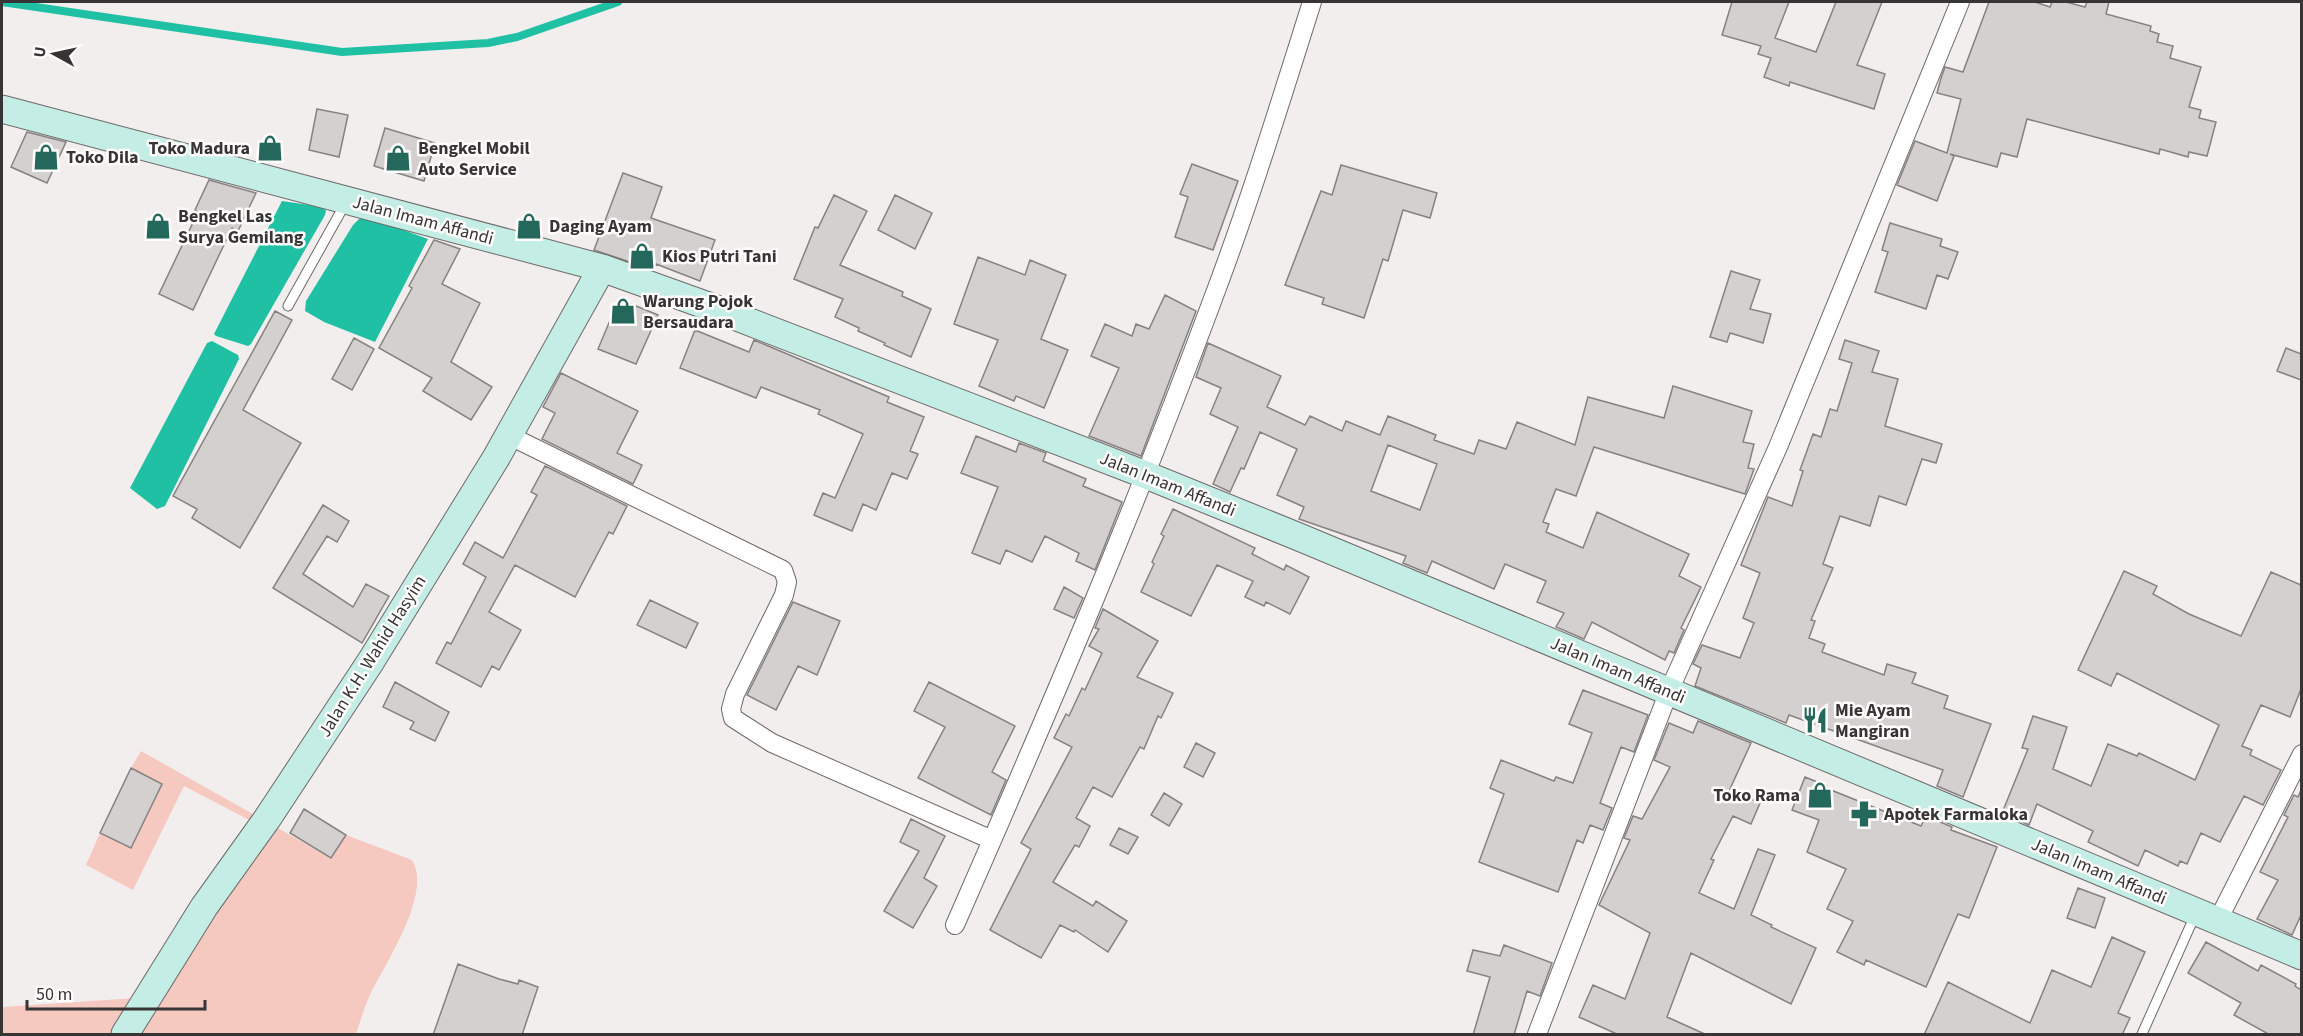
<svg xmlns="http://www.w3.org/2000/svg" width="2303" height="1036" font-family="'Source Sans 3',sans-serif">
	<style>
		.green { fill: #f5c8c0 }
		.water { fill: #20c0a5 }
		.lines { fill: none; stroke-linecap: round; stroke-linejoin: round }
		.stream { stroke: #20c0a5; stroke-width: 8 }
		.building { fill: #d4d0cf; stroke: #868282; stroke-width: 1.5; fill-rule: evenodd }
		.lane-casing { stroke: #6d6968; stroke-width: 11 }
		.street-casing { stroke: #6d6968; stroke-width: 20 }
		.secondary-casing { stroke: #6d6968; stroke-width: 29 }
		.lane { stroke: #fff; stroke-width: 9 }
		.street { stroke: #fff; stroke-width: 18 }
		.secondary { stroke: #c3ede5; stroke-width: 27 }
		.labels { text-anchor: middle; stroke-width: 5; stroke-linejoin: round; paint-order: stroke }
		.poi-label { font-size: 18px; font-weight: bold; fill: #363434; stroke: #fffcfc; text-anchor: start }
		.street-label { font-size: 18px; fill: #363434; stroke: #fffcfc }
	</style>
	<rect width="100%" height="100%" fill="#f3eeee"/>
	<path class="green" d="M141 751 331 858 346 835 412 860C433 893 385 964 370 995 364 1008 360 1022 356 1034H2V1007L150 997 261 826 184 786 133 890 86 865 100 833 131 848 162 784 131 768Z"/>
	<path class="water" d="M282 201 323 207 326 211 325 215 251 344 248 346 216 336 214 334Z
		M368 217 428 239 375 342 324 322 305 311 306 301 353 225 359 219Z
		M212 341 238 355 239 359 165 506 157 509 130 488 207 343Z"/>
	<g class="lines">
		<path class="stream" d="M2 2 342 52 488 43 517 37 618 2"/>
	</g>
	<path class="building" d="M1732 2H1789L1775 38 1816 52 1836 2H1882L1857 65 1885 74 1874 109 1790 82 1789 86 1764 77 1771 58 1758 54 1761 46 1722 35Z
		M1989 2H2035L2050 7 2052 2H2066L2085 7 2087 2H2109L2106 14 2151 26 2150 31 2159 34 2157 42 2173 46 2170 58 2201 67 2189 107 2201 110 2199 118 2216 122 2207 156 2189 152 2188 157 2160 149 2159 154 2027 119 2017 157 2001 153 1997 167 1950 154 1954 156 1937 201 1897 185 1915 141 1947 153 1961 99 1937 93 1941 78 1945 67 1963 72Z
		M317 109 348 115 339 157 309 150Z
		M385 128 435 143 424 181 374 166Z
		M27 132 66 142 47 183 11 167Z
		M1192 164 1238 181 1213 250 1175 237 1188 197 1180 194Z
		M1341 165 1437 193 1430 218 1403 210 1388 261 1383 259 1364 318 1322 304 1324 298 1285 285 1321 191 1332 195Z
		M623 173 662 187 651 218 715 240 700 281 656 264 654 270 594 250Z
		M209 180 256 193 238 231 232 228 193 310 159 294 198 212 195 210Z
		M834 195 867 211 840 265 903 292 902 296 931 309 911 357 884 345 885 343 858 331 859 328 835 317 843 299 794 279 815 227 818 228Z
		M895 195 932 213 915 249 878 230Z
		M1890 223 1942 239 1940 246 1958 252 1948 279 1937 275 1926 309 1875 292 1888 252 1882 250Z
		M434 240 460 249 442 284 480 303 451 362 492 387 471 420 423 391 432 378 379 348 412 288 409 286Z
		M978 257 1025 275 1030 260 1066 275 1041 339 1068 350 1044 408 1016 396 1014 401 979 386 998 340 954 324Z
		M1731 271 1760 280 1750 309 1771 314 1763 343 1730 333 1727 342 1710 337Z
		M1165 295 1196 311 1141 456 1089 436 1119 368 1091 356 1105 324 1132 336 1136 324 1149 329Z
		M619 299 658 315 636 364 598 349Z
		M275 311 292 320 243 410 301 443 240 548 192 518 197 509 173 496Z
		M695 330 749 352 754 340 889 397 887 402 924 417 910 451 918 454 907 479 892 473 876 510 863 504 852 531 814 515 823 493 835 498 863 434 818 414 820 410 761 387 756 398 680 368Z
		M354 338 374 349 352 390 332 379Z
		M1845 340 1879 351 1872 372 1898 379 1885 426 1942 444 1936 463 1922 459 1906 505 1879 496 1870 526 1840 516 1823 564 1833 568 1811 620 1815 621 1809 638 1825 644 1822 652 1884 675 1887 664 1916 673 1912 683 1948 696 1944 708 1991 724 1963 797 1937 786 1943 770 1789 715 1786 723 1695 686 1701 668 1693 664 1702 645 1740 658 1754 623 1743 618 1760 573 1741 565 1768 497 1792 506 1803 471 1800 470 1813 434 1821 437 1830 409 1837 411 1852 363 1839 359Z
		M1208 343 1281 376 1267 407 1305 425 1310 416 1342 431 1346 421 1380 435 1388 416 1436 435 1434 440 1474 454 1479 440 1506 449 1517 422 1575 445 1588 397 1664 418 1673 386 1752 411 1743 442 1754 444 1748 468 1754 469 1745 494 1594 447 1576 496 1556 489 1543 522 1549 524 1546 532 1583 548 1597 512 1689 554 1679 576 1701 587 1681 628 1684 630 1674 653 1669 651 1665 660 1592 622 1584 639 1556 627 1564 613 1537 602 1546 581 1505 564 1494 589 1432 561 1427 573 1403 563 1406 556 1299 519 1304 507 1277 495 1297 449 1260 432 1244 469 1241 468 1230 492 1213 484 1238 427 1210 414 1221 388 1196 377ZM1388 445 1437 464 1420 510 1371 491Z
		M2286 348 2301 354V380L2277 371Z
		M561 373 638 411 617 453 642 465 633 484 542 439 555 413 543 407Z
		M976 436 1016 452 1019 443 1046 453 1043 461 1086 479 1083 486 1122 502 1095 570 1076 561 1079 553 1045 536 1032 562 1006 550 1000 564 972 553 998 487 961 473Z
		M545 466 627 506 613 534 609 532 575 597 515 565 489 612 521 630 499 670 492 666 481 687 436 663 447 642 451 644 486 577 463 564 475 542 503 558 537 495 531 492Z
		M323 505 349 521 337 542 327 536 303 574 353 607 366 584 389 596 362 643 273 588Z
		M1173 509 1255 548 1252 554 1284 570 1286 565 1309 577 1290 614 1266 602 1264 606 1245 597 1253 581 1217 565 1191 616 1141 592 1154 564 1152 562 1164 536 1161 534Z
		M2124 571 2157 586 2153 594 2189 614 2241 636 2271 572 2301 585V689L2290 717 2261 705 2242 746 2252 750 2250 755 2281 770 2263 805 2244 796 2220 842 2201 833 2187 864 2180 861 2178 866 2145 850 2138 866 2088 842 2093 831 2037 804 2029 825 2002 813 2028 749 2022 748 2033 716 2067 727 2053 769 2091 786 2108 744 2137 756 2139 753 2195 780 2219 725 2117 673 2111 686 2078 670Z
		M1064 587 1083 598 1074 618 1054 609Z
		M650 600 698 623 686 648 637 625Z
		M793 602 840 621 817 675 798 666 776 710 747 695Z
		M1103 609 1158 641 1137 677 1173 693 1161 718 1158 716 1144 749 1140 747 1112 797 1093 787 1076 818 1090 826 1079 847 1075 845 1053 882 1093 906 1096 901 1127 921 1108 952 1075 930 1074 932 1060 925 1041 958 990 930 1031 849 1021 843 1072 747 1054 738 1066 714 1069 716 1082 688 1085 690 1102 653 1089 646 1099 629 1095 628Z
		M395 682 449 712 435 741 410 729 414 722 383 707Z
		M929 682 1015 726 992 772 1006 780 991 815 918 778 945 727 914 711Z
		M1583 690 1648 715 1634 752 1621 747 1600 803 1612 808 1603 830 1590 825 1583 843 1577 840 1558 892 1479 862 1504 794 1490 788 1501 760 1554 781 1556 777 1573 783 1592 733 1569 724Z
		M1698 721 1751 743 1730 789 1760 803 1751 824 1733 816 1711 859 1714 860 1699 893 1734 909 1758 849 1775 855 1751 915 1772 925 1771 927 1816 948 1791 1004 1691 953 1667 1017 1707 1035H1619L1579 1017 1593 985 1625 999 1650 933 1599 905 1630 840 1624 838 1633 816 1642 819 1670 767 1654 760 1669 723 1693 733Z
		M1196 743 1215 753 1203 777 1184 767Z
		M131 768 162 784 131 848 100 833Z
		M1805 777 1827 786 1826 788 1921 826 1926 816 1952 827 1951 830 1997 847 1969 918 1958 914 1926 987 1866 960 1864 965 1837 952 1853 921 1827 909 1846 869 1807 852 1819 820 1792 810Z
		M2301 790V915L2292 935 2257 919 2278 880 2260 872 2288 817 2284 815 2294 795 2298 797Z
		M1164 793 1182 804 1169 826 1151 815Z
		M304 809 346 835 331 858 290 833Z
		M911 819 945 836 924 878 937 886 913 928 884 911 919 851 900 842Z
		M1119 828 1138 837 1128 854 1110 845Z
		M2078 888 2105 898 2095 928 2067 918Z
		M2112 937 2145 952 2118 1013 2130 1018 2122 1035H1924L1948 982 2030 1023 2052 970 2091 987Z
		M2206 942 2258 971 2261 965 2296 984 2295 986 2301 990V1035H2270L2234 1015 2241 1003 2188 973Z
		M1504 945 1552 963 1540 996 1527 991 1514 1035H1473L1490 977 1467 971 1473 950 1500 956Z
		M458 964 499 979 518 984 519 980 538 987 522 1035H433Z"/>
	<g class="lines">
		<g class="lane-casing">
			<path id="lane" d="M288 306 345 204
				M2142 1034 2196 913"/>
		</g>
		<g class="street-casing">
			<path id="street" d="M508 435 783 570 787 582 784 595 735 694 731 709 733 718 772 743 992 840
				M2218 920 2302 754
				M955 925C1045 720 1133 514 1211 304 1249 204 1280 103 1312 2
				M1537 1034 1669 691 1778 447 1960 2"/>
		</g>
		<g class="secondary-casing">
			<path id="secondary" d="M2 109 602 268 711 307 1146 475 1299 537 2302 956
				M125 1034 204 907 267 819 371 661 496 458 602 268"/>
		</g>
		<use href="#lane" class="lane"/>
		<use href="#street" class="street"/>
		<use href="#secondary" class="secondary"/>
	</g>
	<defs>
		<g id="shop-bare" transform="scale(2.07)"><path d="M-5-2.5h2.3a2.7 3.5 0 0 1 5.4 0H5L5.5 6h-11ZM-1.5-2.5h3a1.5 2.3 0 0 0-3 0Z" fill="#23685a" stroke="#fffcfc" stroke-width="2.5" paint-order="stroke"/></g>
		<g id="restaurant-bare" transform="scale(2.07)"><path d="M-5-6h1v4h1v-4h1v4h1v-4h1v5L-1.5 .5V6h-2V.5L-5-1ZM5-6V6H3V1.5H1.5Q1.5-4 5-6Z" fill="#23685a" stroke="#fffcfc" stroke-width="2.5" paint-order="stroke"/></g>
		<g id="pharmacy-bare" transform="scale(2.07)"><path d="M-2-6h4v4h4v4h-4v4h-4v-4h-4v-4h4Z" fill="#23685a" stroke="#fffcfc" stroke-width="2.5" paint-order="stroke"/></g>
	</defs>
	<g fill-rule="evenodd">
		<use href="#shop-bare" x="270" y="148"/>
		<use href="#shop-bare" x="46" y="157"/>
		<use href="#shop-bare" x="398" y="158"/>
		<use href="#shop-bare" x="158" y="226"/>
		<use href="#shop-bare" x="529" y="226"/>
		<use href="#shop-bare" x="642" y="256"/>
		<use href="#shop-bare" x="623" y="311"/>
		<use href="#restaurant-bare" x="1815" y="720"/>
		<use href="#shop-bare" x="1820" y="795"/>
		<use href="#pharmacy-bare" x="1864" y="814"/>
	</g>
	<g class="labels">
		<g class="poi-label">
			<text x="250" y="154" text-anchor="end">Toko Madura</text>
			<text x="418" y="154">Bengkel Mobil<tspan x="418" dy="21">Auto Service</tspan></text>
			<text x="66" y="163">Toko Dila</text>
			<text x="178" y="222">Bengkel Las<tspan x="178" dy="21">Surya Gemilang</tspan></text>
			<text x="549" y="232">Daging Ayam</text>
			<text x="662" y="262">Kios Putri Tani</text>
			<text x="643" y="307">Warung Pojok<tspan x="643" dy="21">Bersaudara</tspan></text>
			<text x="1835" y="716">Mie Ayam<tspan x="1835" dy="21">Mangiran</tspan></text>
			<text x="1800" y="801" text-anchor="end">Toko Rama</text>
			<text x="1884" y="820">Apotek Farmaloka</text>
		</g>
		<g class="street-label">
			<text transform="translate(423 220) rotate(15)" y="6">Jalan Imam Affandi</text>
			<text transform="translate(1168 484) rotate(22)" y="6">Jalan Imam Affandi</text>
			<text transform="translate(372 656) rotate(-58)" y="6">Jalan K.H. Wahid Hasyim</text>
			<text transform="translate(1618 670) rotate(23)" y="6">Jalan Imam Affandi</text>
			<text transform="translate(2099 871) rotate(23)" y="6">Jalan Imam Affandi</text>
		</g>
	</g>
	<rect width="2303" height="1036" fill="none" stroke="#363434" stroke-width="6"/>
	<g transform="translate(54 54) rotate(278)" stroke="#fffcfc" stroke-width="4.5" paint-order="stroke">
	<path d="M0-4.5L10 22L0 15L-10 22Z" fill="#363434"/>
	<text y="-9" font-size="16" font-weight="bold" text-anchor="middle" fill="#363434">U</text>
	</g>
	<path d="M27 1000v9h178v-9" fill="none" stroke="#363434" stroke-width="3"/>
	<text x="36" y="1000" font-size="18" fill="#363434" stroke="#fffcfc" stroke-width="4.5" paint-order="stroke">50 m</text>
</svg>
